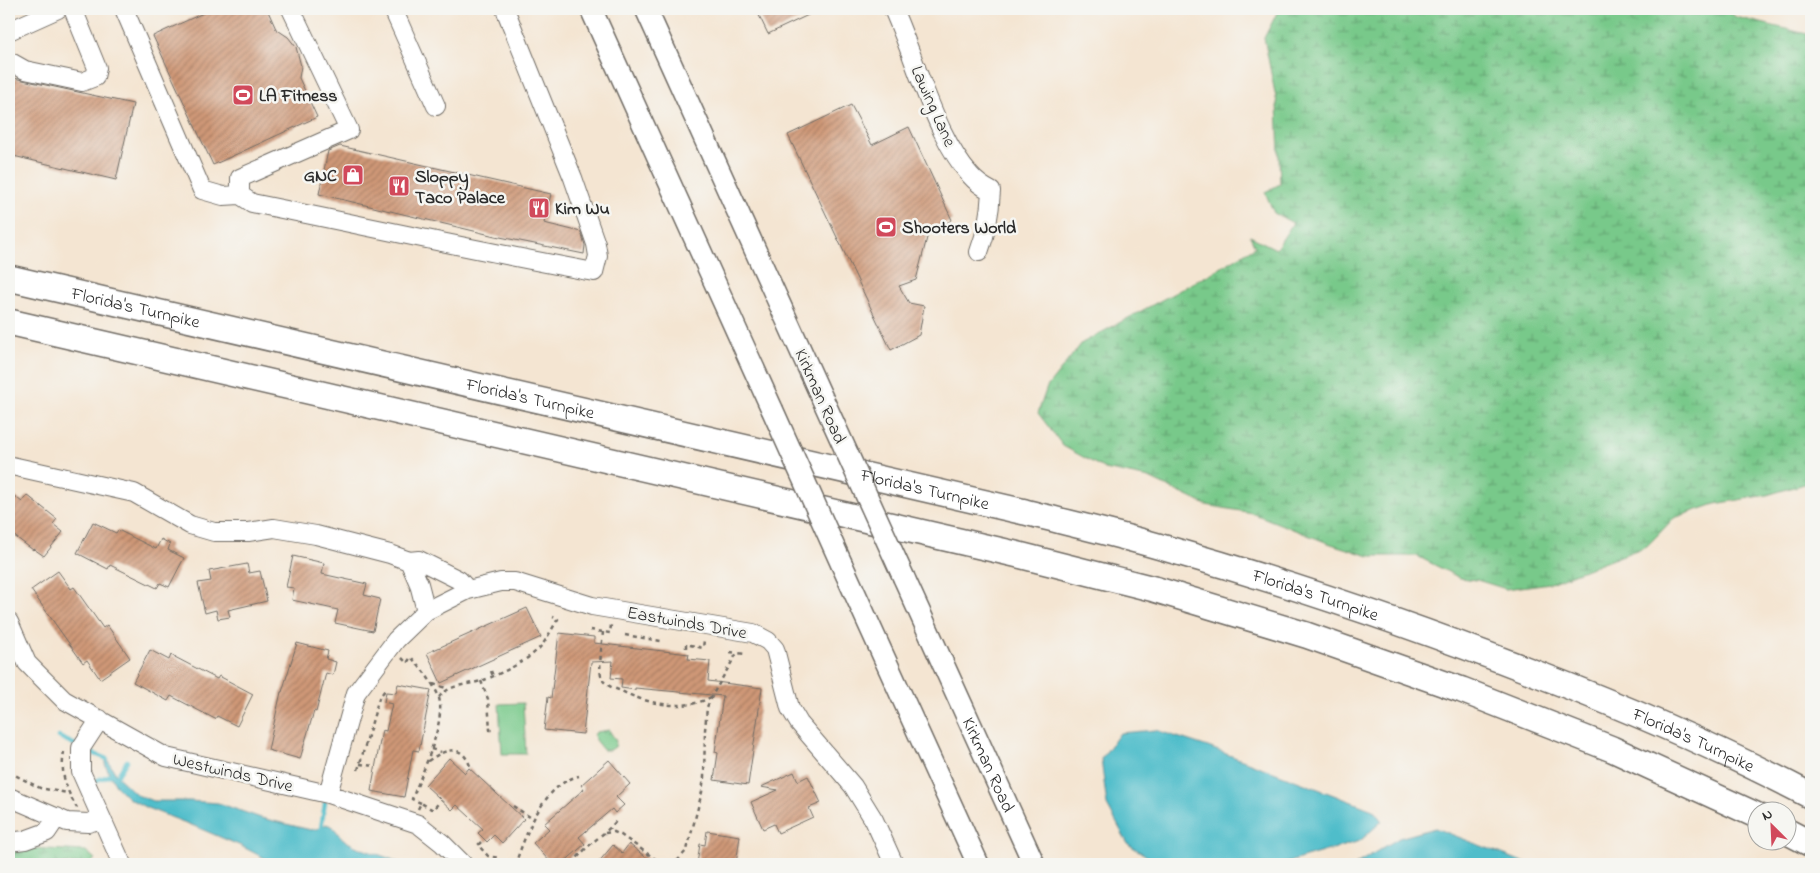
<svg xmlns="http://www.w3.org/2000/svg" width="1820" height="873" font-family="'Indie Flower',sans-serif">
	<style>
		.wetland { fill: url(#wetland-marsh); stroke: #527a5a }
		.park { fill: url(#park-tufts); stroke: #527a5a }
		.pitch { fill: #78c98a; stroke: #527a5a }
		.water { fill: #50bdca; stroke: #3e747a }
		.lines { fill: none; stroke-linecap: round; stroke-linejoin: round }
		.stream { stroke: #50bdca; stroke-width: 4.5 }
		.building { fill: url(#building-hatch) }
		.minor-casing { stroke: #716c65; stroke-width: 20 }
		.major-casing { stroke: #716c65; stroke-width: 24 }
		.highway-casing { stroke: #716c65; stroke-width: 28 }
		.path { stroke: #716c65; stroke-width: 2.5; stroke-dasharray: 4 4; stroke-linecap: butt }
		.minor { stroke: #fff; stroke-width: 18 }
		.major { stroke: #fff; stroke-width: 21 }
		.highway { stroke: #fff; stroke-width: 25 }
		.major-bridge-casing { stroke: #716c65; stroke-width: 24; stroke-linecap: butt }
		.major-bridge { stroke: #fff; stroke-width: 21 }
		.labels { text-anchor: middle; stroke-width: 5; stroke-linejoin: round; paint-order: stroke }
		.poi-label { font-size: 18px; font-weight: bold; fill: #2b2b2b; stroke: #f6f6f2; text-anchor: start }
		.street-label { font-size: 18px; fill: #2b2b2b; stroke: #f6f6f2 }
	</style>
	<defs>
		<pattern id="wetland-marsh" width="20" height="14" patternUnits="userSpaceOnUse" patternTransform="scale(1.25)"><rect width="20" height="14" fill="#78c98a"/><path d="M1 5h8M5 5V1M11 12h8M15 12V8" fill="none" stroke="#63a371"/></pattern>
		<pattern id="park-tufts" width="24" height="20" patternUnits="userSpaceOnUse" patternTransform="scale(1.25)"><rect width="24" height="20" fill="#78c98a"/><path d="M3 7l-1-3M5 7V3M7 7l1-3M15 17l-1-3M17 17v-4M19 17l1-3" fill="none" stroke="#63a371"/></pattern>
		<pattern id="building-hatch" width="6" height="6" patternUnits="userSpaceOnUse" patternTransform="scale(1.25)"><rect width="6" height="6" fill="#cf9877"/><path d="M-1 1l2-2M0 6l6-6M5 7l2-2" fill="none" stroke="#a87c62"/></pattern>
	</defs>
	<rect width="100%" height="100%" fill="#f6f6f2"/>
	<filter id="ink" filterUnits="userSpaceOnUse"><feTurbulence type="fractalNoise" baseFrequency=".02" numOctaves="2"/><feDisplacementMap in="SourceGraphic" scale="10" xChannelSelector="R" yChannelSelector="G"/><feConvolveMatrix kernelMatrix="1 2 1 2 8 2 1 2 1" color-interpolation-filters="sRGB"/></filter>
	<filter id="wash" filterUnits="userSpaceOnUse"><feTurbulence type="fractalNoise" baseFrequency=".0096" numOctaves="4" result="noise"/><feDisplacementMap in="SourceGraphic" scale="20" xChannelSelector="R" yChannelSelector="G"/><feGaussianBlur stdDeviation="1.12" result="paint"/><feColorMatrix in="noise" values="0 0 0 0 0 0 0 0 0 0 0 0 0 0 0 0 0 1.4 0 .05"/><feComposite in="paint" operator="in"/></filter>
	<g filter="url(#wash)">
		<rect width="100%" height="100%" fill="#f4e5d2"/>
		<path class="wetland" d="M1279 9H1725L1736 17 1811 35V482L1767 495 1715 504 1674 518 1647 546 1550 583 1506 589 1477 580 1460 578 1417 556H1369L1328 543 1252 513 1206 505 1149 478 1105 469 1063 446 1038 413 1047 387 1082 343 1217 270 1255 247 1250 236 1276 249 1293 223 1274 213 1265 192 1280 184 1277 103 1264 38Z
			M9 847 86 851 95 859 90 864H9Z"/>
		<path class="park" d="M609 730 616 741 615 747 610 750H603L595 740 594 735 596 732Z"/>
		<path class="pitch" d="M523 703 526 754H502L499 704Z"/>
		<path class="water" d="M1156 730 1208 747 1373 810 1382 821 1360 841 1282 864H1159L1128 844 1107 805 1101 759 1120 733Z
			M107 759 117 776 137 795 153 801H189L218 803 261 818 311 830 320 828 326 824C337 827 337 835 346 841 363 852 384 854 401 864H276L241 846 194 826 147 808 128 798 117 787 110 775 105 764Z
			M1435 828 1528 864H1356L1399 838Z"/>
		<g class="lines">
			<path class="stream" d="M59 737 78 746
				M85 750 107 759
				M117 776 127 761
				M95 781 110 775
				M321 828 325 803"/>
		</g>
		<g id="blocks">
			<path class="building" d="M212 9H267L276 29 288 37 296 47 301 66 299 78 317 117 213 165 153 36Z
				M756 9H821L768 34Z
				M9 77 133 104 116 180 9 155Z
				M851 105 872 145 909 127 952 220 928 234 916 280 899 286 909 303 924 306 919 335 891 350 788 135Z
				M340 146 551 194 544 223 581 232 585 245 584 254 495 236 319 194 328 151Z
				M9 492 22 502 27 495 57 519 53 524 63 532 44 556 34 549 33 550 9 532Z
				M93 522 116 533 118 530 156 549 161 539 170 544 168 550 184 558 169 587 160 583 157 588 110 565 108 569 77 553Z
				M293 556 324 563 322 574 367 584 364 595 380 599 373 631 335 623 338 610 292 600 294 588 286 587Z
				M247 564 249 573 260 571 267 601 228 610 230 617 218 619 216 610 205 613 198 583 211 581 209 571Z
				M58 571 71 589 74 587 103 628 107 625 130 658 100 679 87 660 83 663 31 590Z
				M527 608 541 637 441 683 427 653Z
				M559 633 594 637V643L689 654 688 659 710 661 708 681 762 688 748 785 714 780 718 753 715 752 723 696 635 688V690L621 688 622 679 611 678 613 661 591 662 583 734 544 730 548 697 551 698Z
				M297 643 328 651 326 659 336 662 333 675 326 673 316 712 314 711 300 759 268 750 281 692H282Z
				M150 650 169 660 171 655 217 679 219 676 253 694 237 726 217 716 215 719 171 696 168 701 133 682Z
				M398 684 431 690 419 751 413 750 404 797 371 791 382 730 386 731 392 704 384 702 386 692 396 693Z
				M449 758 465 773 469 768 524 819 502 843 494 835 487 842 478 833 483 829 457 805 452 810 425 785Z
				M609 760 630 784 616 797 624 805 615 813 612 809 579 837 585 844 562 864H552L533 843 549 829 544 824 584 789 581 785Z
				M794 772 798 781 808 776 821 803 809 808 813 817 778 833 774 824 763 829 751 802 778 790 761 787Z
				M707 831 740 836 736 864H697L700 844 705 845Z
				M629 844 654 864H597L613 845 622 853Z"/>
		</g>
	</g>
	<g filter="url(#ink)">
		<use href="#blocks" fill-opacity="0" stroke="#716c65" stroke-width="1"/>
		<g class="lines">
			<g class="minor-casing">
				<path id="minor" d="M124 9 202 190 223 196 240 195
					M291 9 349 130 240 178V195L252 203C366 226 480 251 594 272L598 256 596 244 573 178 505 9
					M393 9 436 106
					M893 9C902 30 910 51 918 73 931 106 946 148 970 175 976 182 983 187 991 191 990 213 987 231 979 252
					M9 31 58 9
					M9 61 25 70 82 82 95 77 97 68 73 9
					M9 467 12 466 134 493 190 525 214 532H248L274 528 316 535 390 554 409 561 419 560 459 580 468 590
					M409 561 419 584 426 611
					M9 622 27 663 64 700 166 757 328 794 418 824 442 843 463 864
					M100 719 81 748V772L122 864
					M328 794 356 693 396 640 426 611 468 590 501 582H515L592 606 753 633 768 641 775 649 790 708 799 723 853 786 874 820 894 864
					M9 797 67 822 88 823 102 819
					M9 842 25 840 47 832 57 817"/>
			</g>
			<g class="major-casing">
				<g id="major">
					<path d="M591 9 772 409"/>
					<path d="M646 9 833 422"/>
					<path d="M842 565 978 864"/>
					<path id="s1" d="M904 578 1034 864"/>
				</g>
			</g>
			<g class="highway-casing">
				<g id="highway">
					<path id="s2" d="M9 278 1025 512C1072 524 1121 535 1168 549 1292 584 1414 626 1535 673 1629 709 1722 749 1811 796"/>
					<path d="M9 322 1015 554 1154 589 1306 635 1462 690 1612 749 1758 816"/>
					<path d="M1788 832 1811 844"/>
				</g>
			</g>
			<path class="path" d="M590 630 610 633 611 625
				M603 632C602 642 598 671 602 679 606 686 614 688 621 691 648 704 684 712 711 697
				M625 635 661 641
				M686 648V644L703 648 704 640
				M730 652 737 653
				M402 658 407 663 411 657C421 668 432 681 438 695 448 719 421 775 412 799L421 803
				M491 671 493 676
				M481 681 488 699 490 730H493
				M433 684 446 688
				M439 697C452 683 465 686 481 681 499 675 530 660 542 645 548 637 553 627 558 619L553 617
				M431 749 441 752
				M64 752C60 773 66 790 77 808
				M428 761C445 749 463 742 471 769
				M360 764 373 766
				M358 770 379 698 385 690
				M9 772 40 788 67 793
				M513 806 533 819
				M418 809 421 803 433 810 440 801
				M605 833 614 832 621 835 661 863
				M481 842 478 845 488 856 499 858
				M661 863 678 860 687 850 702 792 704 777 705 730 707 707 713 694 737 653 745 654
				M527 864 516 862C527 831 544 784 579 776
				M573 864C584 846 605 835 618 819"/>
			<use href="#minor" class="minor"/>
			<use href="#major" class="major"/>
			<use href="#highway" class="highway"/>
			<g class="major-bridge-casing">
				<path id="major-bridge" d="M772 409 842 565
					M833 422 904 578"/>
			</g>
			<use href="#major-bridge" class="major-bridge"/>
		</g>
	</g>
	<defs>
		<g id="stadium-square" transform="scale(1.125)"><rect x="-9" y="-9" width="18" height="18" rx="4" fill="#d1495b" stroke="#f6f6f2"/><path d="M0-5a6.5 5 0 1 0 0 10a6.5 5 0 1 0 0-10ZM-3.5-1.8h7v3.6h-7Z" fill="#fff"/></g>
		<g id="shop-square" transform="scale(1.125)"><rect x="-9" y="-9" width="18" height="18" rx="4" fill="#d1495b" stroke="#f6f6f2"/><path d="M-5-2.5h2.3a2.7 3.5 0 0 1 5.4 0H5L5.5 6h-11ZM-1.5-2.5h3a1.5 2.3 0 0 0-3 0Z" fill="#fff"/></g>
		<g id="restaurant-square" transform="scale(1.125)"><rect x="-9" y="-9" width="18" height="18" rx="4" fill="#d1495b" stroke="#f6f6f2"/><path d="M-5-6h1v4h1v-4h1v4h1v-4h1v5L-1.5 .5V6h-2V.5L-5-1ZM5-6V6H3V1.5H1.5Q1.5-4 5-6Z" fill="#fff"/></g>
	</defs>
	<g fill-rule="evenodd">
		<use href="#stadium-square" x="243" y="95"/>
		<use href="#shop-square" x="353" y="175"/>
		<use href="#restaurant-square" x="399" y="186"/>
		<use href="#restaurant-square" x="539" y="208"/>
		<use href="#stadium-square" x="886" y="227"/>
	</g>
	<g class="labels">
		<g class="poi-label">
			<text x="259" y="101">LA Fitness</text>
			<text x="337" y="181" text-anchor="end">GNC</text>
			<text x="415" y="182">Sloppy<tspan x="415" dy="21">Taco Palace</tspan></text>
			<text x="555" y="214">Kim Wu</text>
			<text x="902" y="233">Shooters World</text>
		</g>
		<g class="street-label">
			<text transform="translate(934 106) rotate(66)" y="6">Lawing Lane</text>
			<text dy="6" stroke="none"><textPath href="#s2" startOffset="130">Florida's Turnpike</textPath></text>
			<text transform="translate(821 396) rotate(66)" y="6">Kirkman Road</text>
			<text dy="6" stroke="none"><textPath href="#s2" startOffset="535">Florida's Turnpike</textPath></text>
			<text dy="6" stroke="none"><textPath href="#s2" startOffset="940">Florida's Turnpike</textPath></text>
			<text dy="6" stroke="none"><textPath href="#s2" startOffset="1345">Florida's Turnpike</textPath></text>
			<text transform="translate(687 622) rotate(10)" y="6">Eastwinds Drive</text>
			<text dy="6" stroke="none"><textPath href="#s2" startOffset="1750">Florida's Turnpike</textPath></text>
			<text dy="6" stroke="none"><textPath href="#s1" startOffset="205">Kirkman Road</textPath></text>
			<text transform="translate(233 772) rotate(13)" y="6">Westwinds Drive</text>
		</g>
	</g>
	<rect width="1820" height="873" fill="none" stroke="#f6f6f2" stroke-width="30"/>
	<g transform="translate(1772 826) rotate(336)"><circle r="24" fill="#f6f6f2" stroke="#a5a5a2"/>
	<path d="M0-4L9 19L0 12L-9 19Z" fill="#d1495b"/>
	<text y="-8" font-size="14" font-weight="bold" text-anchor="middle" fill="#2b2b2b">N</text>
	</g>
</svg>
